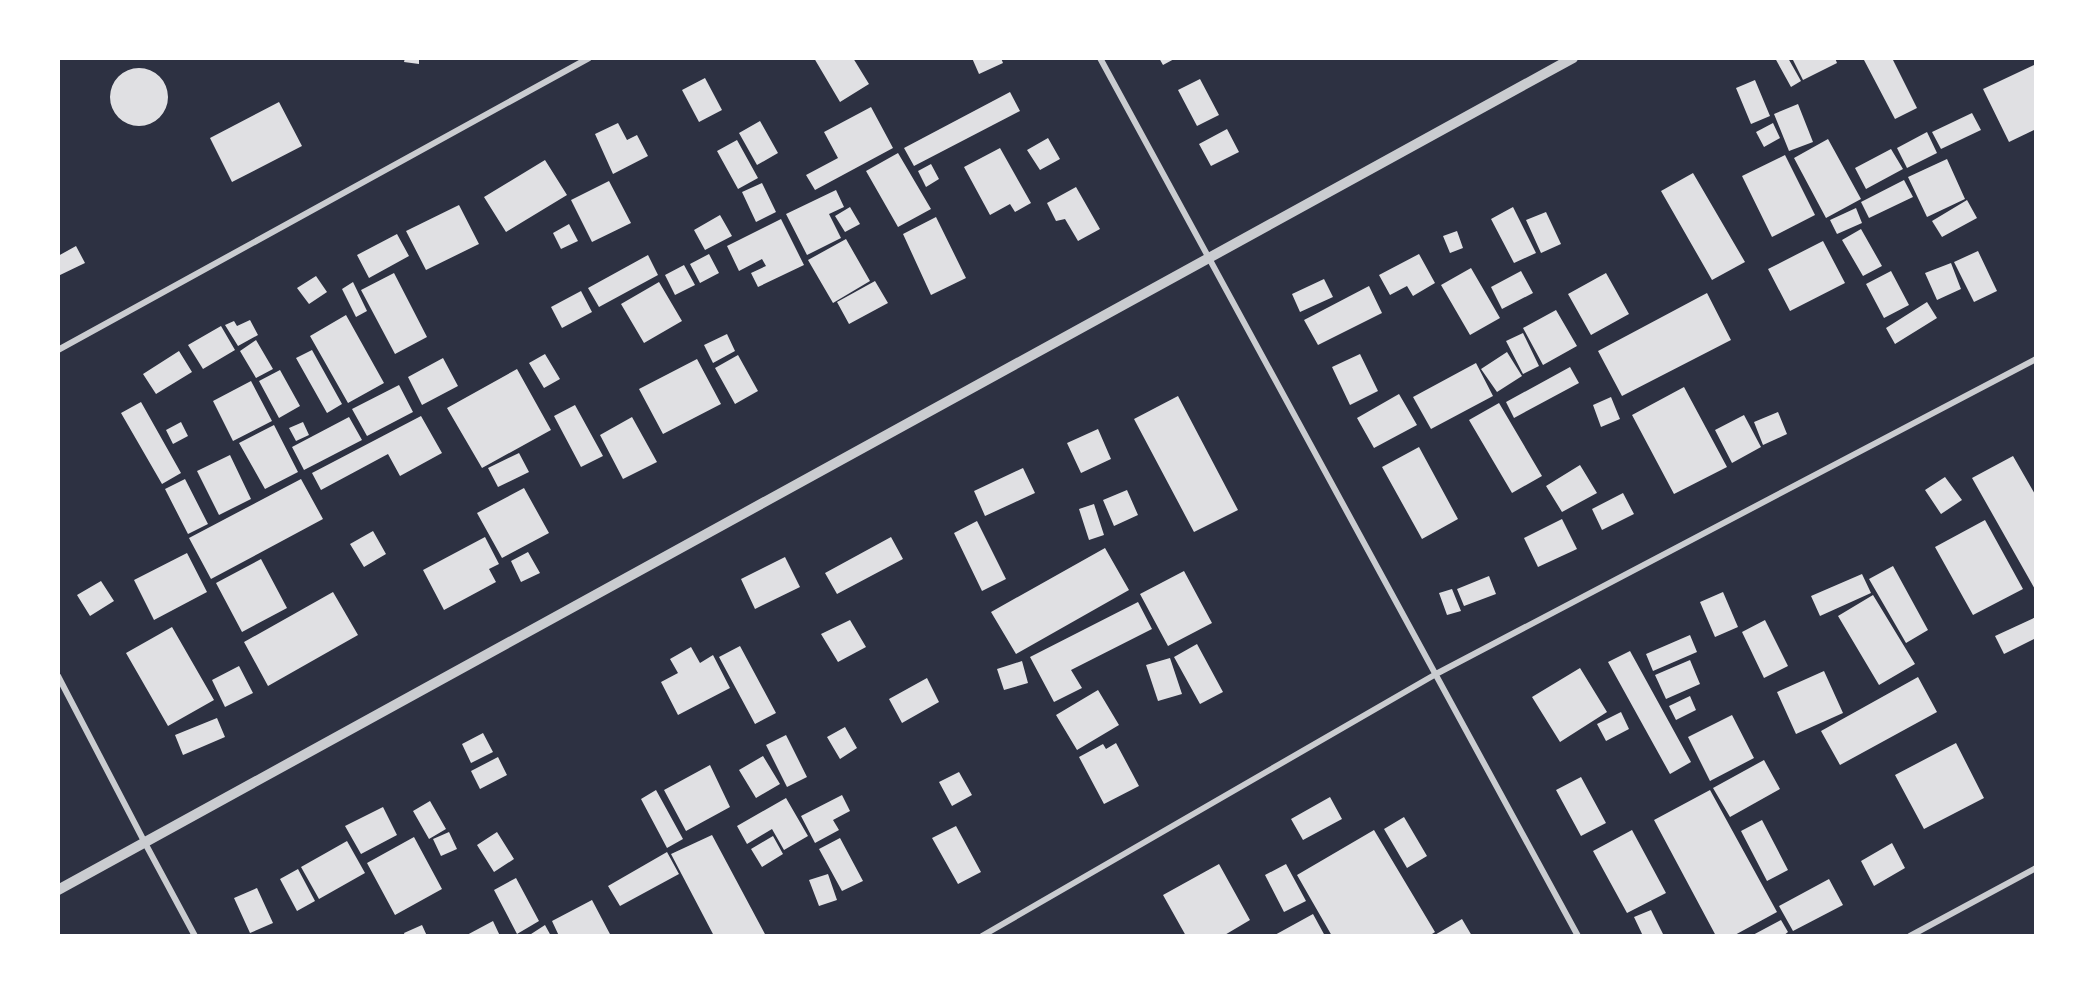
<svg xmlns="http://www.w3.org/2000/svg" width="2094" height="994" font-family="'Nunito Sans',sans-serif">
	<style>
		.building { fill: #e0e0e3 }
		.lines { fill: none; stroke-linecap: round; stroke-linejoin: round }
		.minor { stroke: #caccd0; stroke-width: 6 }
		.tertiary { stroke: #caccd0; stroke-width: 10 }
	</style>
	<rect width="100%" height="100%" fill="#2d3142"/>
	<path class="building" d="M405 58H419V64L404 62Z
		M814 58H853L869 84 840 102Z
		M972 58H1001L1003 63 979 74Z
		M1159 58H1176L1163 65Z
		M1775 58H1788L1801 81 1791 87Z
		M1792 58H1835L1837 63 1803 80Z
		M1868 58H1892L1917 108 1895 119 1864 60Z
		M2036 64V129L2009 142 1983 89Z
		M110 97a29 29 0 1 1 58 0a29 29 0 1 1-58 0Z
		M705 78 722 110 699 122 682 90Z
		M1200 79 1219 115 1197 126 1178 90Z
		M1755 80 1770 116 1751 124 1736 88Z
		M1010 92 1020 111 914 166 904 148Z
		M279 102 302 146 232 182 210 138Z
		M1798 104 1813 142 1789 151 1774 114Z
		M871 107 893 148 815 190 806 175 838 158 824 132Z
		M1972 113 1981 130 1941 149 1932 132Z
		M760 121 778 153 757 165 739 133Z
		M618 123 627 140 637 135 648 156 613 174 595 134Z
		M1773 123 1780 138 1764 147 1756 132Z
		M1227 129 1239 152 1211 166 1199 144Z
		M1927 132 1937 153 1907 168 1897 148Z
		M1048 138 1060 159 1040 170 1027 150Z
		M1828 139 1861 199 1826 218 1794 158Z
		M737 140 758 178 738 189 717 151Z
		M1000 148 1031 203 1015 212 1010 204 990 215 964 167Z
		M1891 149 1903 169 1866 189 1855 168Z
		M898 153 931 209 898 227 866 171Z
		M1785 155 1815 215 1772 237 1742 176Z
		M1947 159 1965 199 1927 217 1908 177Z
		M545 160 567 195 506 232 484 197Z
		M931 164 939 179 926 187 918 171Z
		M1693 173 1745 262 1712 280 1661 191Z
		M1904 180 1913 197 1869 218 1861 202Z
		M609 181 631 223 592 242 571 200Z
		M762 183 776 212 756 222 742 192Z
		M1076 187 1100 229 1078 241 1065 219 1056 221 1047 203Z
		M836 190 844 207 829 214 841 238 807 255 786 214Z
		M1967 200 1977 218 1942 237 1932 221Z
		M459 205 479 244 426 270 406 231Z
		M850 207 860 224 845 232 835 216Z
		M1513 207 1536 253 1514 263 1491 219Z
		M1856 208 1862 223 1837 234 1830 220Z
		M1546 212 1561 244 1541 253 1526 220Z
		M720 215 732 236 705 250 694 230Z
		M936 217 966 278 931 295 903 234Z
		M781 219 804 265 758 287 751 273 766 266 762 259 739 271 727 246Z
		M569 224 578 241 561 249 553 233Z
		M1861 229 1882 266 1863 276 1842 240Z
		M1457 231 1463 248 1450 253 1443 236Z
		M397 234 409 256 369 278 357 255Z
		M846 239 870 281 833 303 808 260Z
		M1823 241 1845 283 1790 311 1768 269Z
		M76 246 85 263 58 276V256Z
		M1978 251 1997 291 1974 302 1954 262Z
		M709 254 719 273 700 283 690 264Z
		M1419 254 1435 283 1413 296 1407 286 1390 295 1379 275Z
		M648 255 658 275 599 307 588 288Z
		M1951 263 1961 289 1937 300 1925 273Z
		M684 265 695 285 675 295 665 275Z
		M1471 268 1500 318 1470 335 1441 285Z
		M1521 271 1533 293 1502 309 1491 287Z
		M1891 271 1909 305 1884 318 1866 284Z
		M394 273 427 337 395 354 361 290Z
		M1606 273 1629 314 1591 335 1568 294Z
		M316 276 327 292 309 304 297 288Z
		M1324 279 1333 297 1300 312 1292 294Z
		M875 281 888 303 849 324 837 302Z
		M353 282 367 311 356 317 342 289Z
		M659 282 682 321 644 343 621 304Z
		M1369 286 1382 313 1318 345 1304 320Z
		M581 291 592 312 562 328 551 307Z
		M1707 293 1731 340 1622 396 1598 351Z
		M1927 302 1937 318 1895 344 1886 328Z
		M1556 310 1577 346 1543 365 1523 328Z
		M346 315 384 383 348 403 310 336Z
		M250 320 258 335 238 346 225 325 234 321 237 326Z
		M221 326 235 350 203 369 188 345Z
		M1523 333 1539 366 1523 374 1506 341Z
		M727 334 735 351 713 363 704 345Z
		M256 340 273 369 256 378 240 351Z
		M312 350 342 404 327 413 296 358Z
		M179 351 192 372 156 394 143 374Z
		M1507 352 1522 376 1497 392 1481 369Z
		M545 354 560 379 544 388 529 363Z
		M1360 354 1378 391 1350 405 1332 367Z
		M738 355 758 391 735 404 715 368Z
		M443 358 458 386 422 405 408 377Z
		M697 359 721 404 663 434 639 389Z
		M1476 363 1493 396 1431 429 1413 397Z
		M1570 367 1579 383 1514 418 1506 402Z
		M517 369 551 430 482 468 447 408Z
		M280 370 300 406 279 418 259 381Z
		M251 381 272 421 233 441 213 401Z
		M399 385 413 412 367 436 352 409Z
		M1684 387 1727 467 1674 494 1632 415Z
		M1399 394 1417 425 1374 448 1357 418Z
		M1178 396 1238 510 1194 532 1134 419Z
		M1611 397 1620 419 1601 427 1593 405Z
		M141 402 181 473 162 484 121 413Z
		M1499 403 1542 476 1512 493 1469 420Z
		M575 405 603 456 581 467 554 416Z
		M1778 412 1787 434 1763 445 1754 422Z
		M1744 415 1761 447 1732 463 1715 430Z
		M421 416 442 453 400 476 388 454 321 490 312 473Z
		M349 417 362 440 304 470 292 447Z
		M632 417 657 462 623 479 600 435Z
		M181 422 188 436 173 444 166 430Z
		M303 422 309 435 296 441 289 428Z
		M274 425 298 472 265 489 239 443Z
		M1098 429 1111 459 1081 473 1067 443Z
		M1419 447 1458 519 1422 539 1382 467Z
		M519 453 529 472 498 487 488 468Z
		M230 455 251 499 219 515 197 471Z
		M2013 456 2036 496V591L1972 478Z
		M1580 465 1597 493 1562 512 1546 486Z
		M1023 468 1035 493 985 516 974 491Z
		M1945 477 1962 500 1941 514 1925 490Z
		M185 479 208 524 188 534 165 489Z
		M301 479 323 519 211 579 189 538Z
		M524 488 549 533 502 558 477 513Z
		M1127 490 1138 515 1114 526 1103 500Z
		M1623 493 1634 514 1602 530 1592 509Z
		M1094 504 1104 535 1089 540 1079 509Z
		M1562 519 1577 549 1538 567 1524 538Z
		M1985 520 2023 589 1973 615 1935 547Z
		M977 521 1006 579 982 591 954 533Z
		M373 531 386 554 364 567 350 544Z
		M485 537 499 564 489 569 496 582 444 610 423 570Z
		M891 537 903 559 837 594 825 573Z
		M1105 548 1129 590 1016 654 991 612Z
		M528 552 540 573 521 582 511 561Z
		M187 553 207 592 154 620 134 580Z
		M785 557 800 587 755 609 741 579Z
		M261 559 287 608 242 632 216 583Z
		M1893 566 1928 630 1906 643 1869 579Z
		M1184 571 1212 623 1168 646 1140 594Z
		M1862 574 1871 593 1820 616 1811 596Z
		M1489 576 1496 594 1464 606 1457 589Z
		M101 581 114 601 90 616 77 595Z
		M1452 589 1461 611 1447 615 1439 593Z
		M333 592 358 635 268 686 244 642Z
		M1723 592 1738 627 1715 637 1700 602Z
		M1873 595 1915 664 1879 685 1838 616Z
		M1138 602 1152 629 1071 670 1082 688 1054 702 1030 657Z
		M2036 617V638L2004 654 1995 636Z
		M850 620 866 647 838 662 821 634Z
		M1765 620 1788 666 1764 678 1742 632Z
		M172 627 214 700 168 726 126 653Z
		M1690 635 1697 652 1653 671 1646 654Z
		M1197 644 1223 692 1200 704 1174 657Z
		M740 646 776 713 755 724 719 657Z
		M691 647 700 663 713 655 730 688 678 715 661 682 678 673 670 659Z
		M1630 651 1691 762 1670 774 1608 662Z
		M1170 658 1182 694 1158 701 1146 665Z
		M1690 660 1700 684 1666 699 1655 675Z
		M1022 661 1028 683 1004 690 997 669Z
		M239 666 253 693 225 707 212 680Z
		M1580 668 1607 712 1560 742 1532 697Z
		M1824 671 1843 713 1796 734 1777 692Z
		M1918 677 1937 712 1840 765 1821 731Z
		M927 678 939 702 902 723 889 699Z
		M1098 690 1119 725 1077 750 1056 715Z
		M1690 696 1696 710 1676 720 1669 706Z
		M1621 712 1629 729 1606 741 1597 724Z
		M1732 715 1754 758 1710 781 1688 737Z
		M217 718 225 737 183 755 175 735Z
		M845 727 857 748 840 759 827 737Z
		M483 733 493 752 471 763 462 744Z
		M786 735 807 777 787 787 766 745Z
		M1116 743 1139 786 1104 804 1079 757 1103 744 1106 749Z
		M1956 743 1984 798 1924 829 1895 775Z
		M763 756 780 784 756 798 739 770Z
		M498 757 507 775 480 789 471 771Z
		M1764 760 1780 789 1730 817 1713 788Z
		M710 765 730 807 686 831 664 790Z
		M959 772 972 795 952 806 939 782Z
		M1581 777 1606 823 1581 836 1556 790Z
		M656 790 683 839 667 848 641 799Z
		M1710 790 1777 912 1733 936H1716L1654 820Z
		M842 795 850 811 833 820 839 830 815 843 801 816Z
		M1330 797 1342 819 1303 840 1291 819Z
		M786 798 808 836 784 850 772 829 747 844 737 826Z
		M430 801 446 829 429 839 413 811Z
		M383 807 397 835 361 854 345 826Z
		M1404 817 1427 856 1407 868 1384 829Z
		M1762 820 1788 870 1767 881 1741 831Z
		M956 826 981 872 958 884 932 838Z
		M1374 830 1435 932 1429 936H1332L1297 875Z
		M1632 830 1666 893 1627 913 1593 851Z
		M449 832 457 849 441 856 433 839Z
		M497 832 514 859 494 872 477 845Z
		M712 835 766 936H714L671 854Z
		M773 836 783 854 762 867 751 849Z
		M414 837 442 889 395 915 367 863Z
		M840 838 863 881 842 891 819 849Z
		M347 841 365 873 319 899 301 867Z
		M1892 843 1905 868 1874 886 1861 861Z
		M667 852 679 874 620 906 608 886Z
		M1219 864 1250 920 1223 936H1186L1163 895Z
		M1286 864 1306 901 1284 912 1265 875Z
		M298 869 315 901 297 911 280 879Z
		M828 874 837 900 819 906 809 880Z
		M516 878 539 921 517 934 494 890Z
		M1829 879 1843 905 1793 931 1779 906Z
		M257 888 273 923 250 933 234 898Z
		M592 900 611 936H559L552 921Z
		M1651 910 1664 936H1643L1634 917Z
		M1313 914 1325 936H1273Z
		M1462 919 1472 936H1433Z
		M1781 920 1788 932 1783 936H1751Z
		M493 921 500 936H465Z
		M422 925 427 936H405L404 933Z
		M545 925 551 936H528Z"/>
	<g class="lines">
		<path class="minor" d="M1100 58 1578 936
			M58 350 589 58
			M58 676 145 843 195 936
			M982 936 1436 674 2036 359
			M1910 936 2036 868"/>
		<path class="tertiary" d="M58 890 1573 58"/>
	</g>
	<rect width="2094" height="994" fill="none" stroke="#ffffff" stroke-width="120"/>
</svg>
